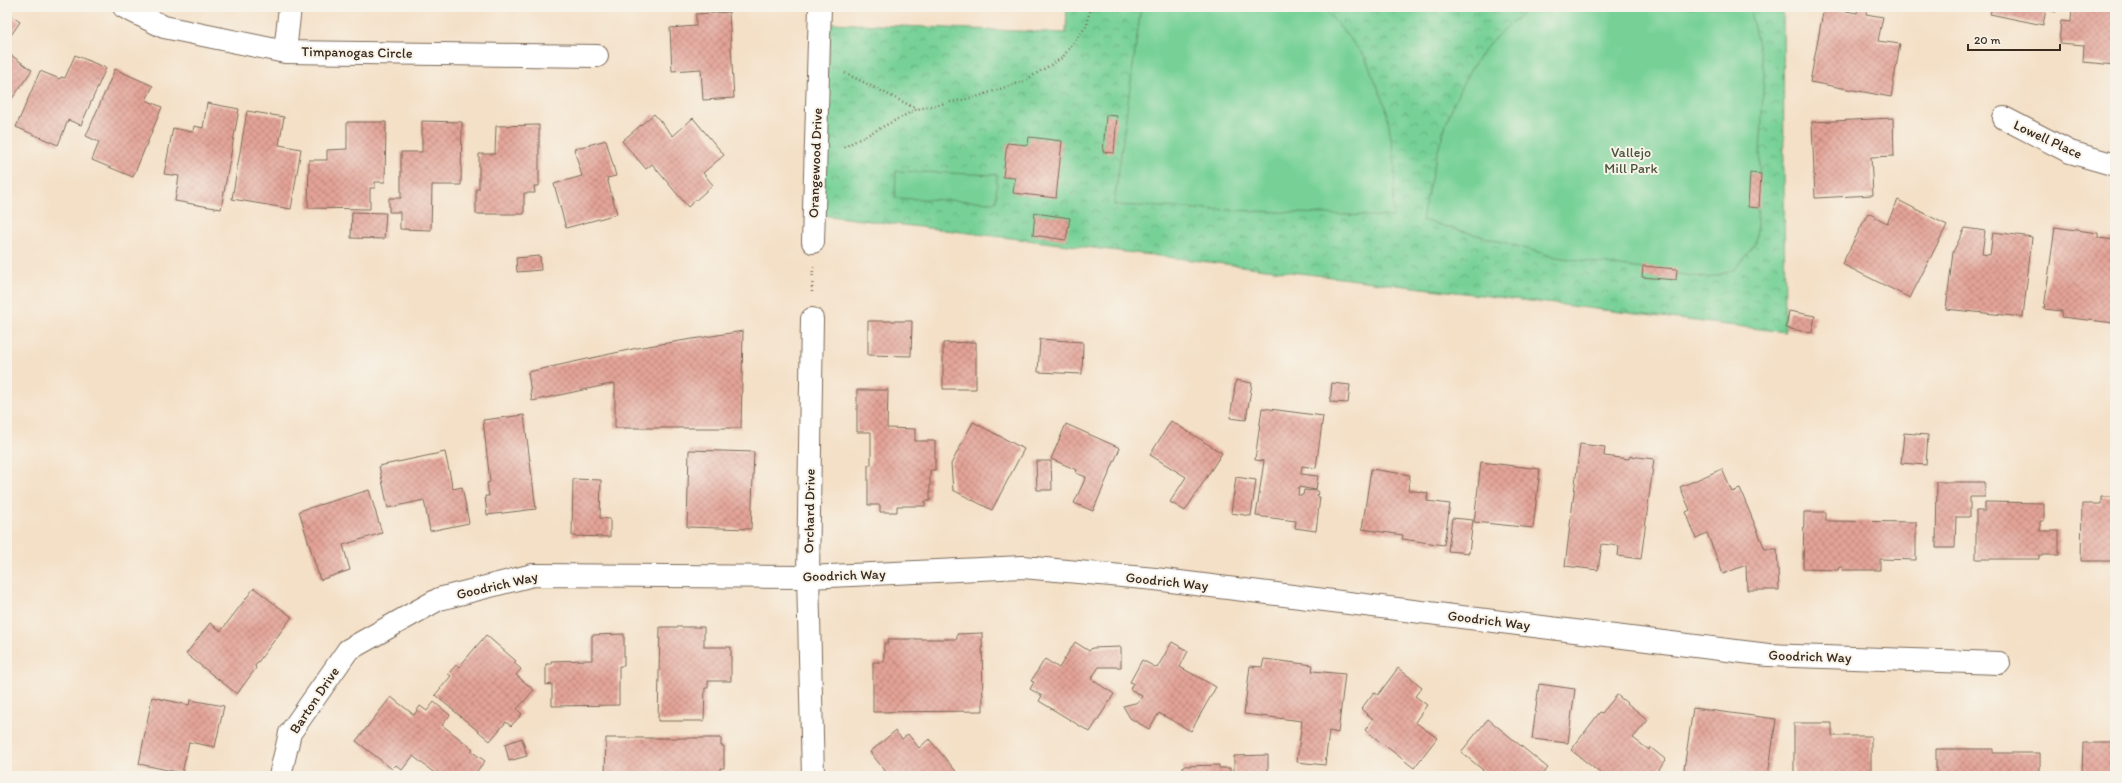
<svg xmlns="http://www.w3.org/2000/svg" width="2122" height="783" font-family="Itim,sans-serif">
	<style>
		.park { fill: url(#park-crowns); stroke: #597e5a }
		.pitch { fill: #77d197; stroke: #597e5a }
		.building { fill: url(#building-cross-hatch) }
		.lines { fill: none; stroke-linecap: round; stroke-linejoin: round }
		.minor-casing { stroke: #7c6a59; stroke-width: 24 }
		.path { stroke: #7c6a59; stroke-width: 2.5; stroke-dasharray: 1 3; stroke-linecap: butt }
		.minor { stroke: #fff; stroke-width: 22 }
		.labels { text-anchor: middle; stroke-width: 4; stroke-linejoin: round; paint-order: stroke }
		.street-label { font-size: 14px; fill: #3b2a1e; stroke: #f7f3e8 }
		.park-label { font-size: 14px; fill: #4a543c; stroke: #f7f3e8 }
	</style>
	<defs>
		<pattern id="park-crowns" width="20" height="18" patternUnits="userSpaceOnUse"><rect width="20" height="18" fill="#77d197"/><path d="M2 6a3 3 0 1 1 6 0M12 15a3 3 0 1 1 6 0" fill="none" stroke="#63aa7b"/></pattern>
		<pattern id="building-cross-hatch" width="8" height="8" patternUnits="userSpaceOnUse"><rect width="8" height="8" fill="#e4a397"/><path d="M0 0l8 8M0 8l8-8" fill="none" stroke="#ba857b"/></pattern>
	</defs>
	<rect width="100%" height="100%" fill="#f7f3e8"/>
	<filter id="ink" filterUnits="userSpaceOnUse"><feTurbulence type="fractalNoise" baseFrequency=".025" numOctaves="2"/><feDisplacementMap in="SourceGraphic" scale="8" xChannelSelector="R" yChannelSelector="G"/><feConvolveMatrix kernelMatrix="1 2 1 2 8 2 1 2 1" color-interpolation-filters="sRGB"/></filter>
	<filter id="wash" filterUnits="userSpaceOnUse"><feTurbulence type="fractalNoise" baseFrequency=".012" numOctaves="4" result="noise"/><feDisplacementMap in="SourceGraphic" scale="16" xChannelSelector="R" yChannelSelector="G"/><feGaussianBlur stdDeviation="0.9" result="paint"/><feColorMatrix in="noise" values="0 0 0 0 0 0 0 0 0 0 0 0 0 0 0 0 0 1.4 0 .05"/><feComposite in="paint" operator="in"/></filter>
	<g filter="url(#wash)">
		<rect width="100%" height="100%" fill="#f4e0c7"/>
		<path class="park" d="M1067 7H1783L1785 332 821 215 830 23 1066 33Z"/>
		<path class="pitch" d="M1141 7H1323L1365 57 1386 107 1395 163 1393 217 1114 205Z
			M1530 7H1749L1764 71 1756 243 1734 270 1708 278 1556 257 1422 220C1435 159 1449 87 1493 40 1504 28 1518 18 1530 7Z
			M896 171 997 175 996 202 895 198Z"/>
		<g id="blocks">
			<path class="building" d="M1824 7 1857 13 1858 7 1867 9 1866 14 1883 17 1878 41 1900 44 1891 97 1810 82Z
				M1992 7H2057L2056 12 2046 10 2043 25 1990 14Z
				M2072 7H2115V65L2083 62 2084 45 2059 43 2061 21 2071 22Z
				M729 12 734 98 703 100 701 69 672 71 670 28 696 26V14Z
				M7 13 20 22 7 41Z
				M7 47 11 50 8 53 32 70 7 106Z
				M75 55 106 68 81 125 68 120 58 145 16 127 40 71 60 79 61 77 65 78Z
				M115 69 153 86 146 100 162 107 133 177 92 160 99 142 86 136Z
				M207 103 239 109 221 209 175 201 179 176 164 174 173 128 193 132 194 126 203 128Z
				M247 111 284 117 279 145 301 149 291 209 232 199Z
				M654 114 673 136 693 118 724 155 703 173 713 185 688 207 652 164 646 169 622 141Z
				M1106 115 1117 116 1114 153 1103 152Z
				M1893 118 1894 156 1871 157 1873 195 1815 198 1812 122Z
				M422 121 462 122 461 185H432L431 230 400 229V212H389V198H401V152H422Z
				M347 122H386L385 182H375V188H370V209L308 208 309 160H327V150L347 149Z
				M539 125V186H534L535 193H524V214H476V189H479V154H495L496 126Z
				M1029 137 1062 141 1056 198 1013 193 1015 178 1003 177 1007 143 1028 145Z
				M606 140 616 176 607 178 617 214 566 228 554 184 582 176 574 149Z
				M1750 173 1761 174 1759 208 1748 207Z
				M1898 200 1947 225 1910 298 1842 264 1868 213 1887 223Z
				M352 212 386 213 384 239 351 238Z
				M1035 213 1070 218 1066 240 1033 235Z
				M2055 227 2098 233V238L2115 240V323L2061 317 2062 311 2044 309Z
				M1965 228 1985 231 1982 254 1990 255 1993 232 2032 237 2023 317 1946 309 1953 252Z
				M540 256 541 270 517 272 516 258Z
				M1643 266 1677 269 1676 280 1642 277Z
				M1789 311 1815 316 1812 333 1786 328Z
				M868 321H912L911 356 868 355Z
				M743 331 741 428H615V383L532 401 528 372 642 347Z
				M1040 339 1083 342 1082 374 1038 372Z
				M976 342V389H943V343Z
				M1236 380 1252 383 1246 420 1230 418Z
				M1332 383 1350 385 1348 403 1330 402Z
				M857 390H888L887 428 915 429V441H935V470H930V501H925V506H897V512H880V505H868V465H871V432H857Z
				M1262 408 1323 416 1316 468 1302 466 1301 474 1318 476 1316 490 1299 487 1298 495H1303L1304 490 1318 491 1317 497H1320L1316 531 1295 528 1296 521 1256 516 1264 461 1255 460Z
				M524 415 536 509 487 515 485 496H489L487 483 490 482 483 420Z
				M1171 421 1222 453 1185 511 1170 502 1186 477 1150 455Z
				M973 422 1024 449 992 510 953 490 951 464Z
				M1066 424 1120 448 1093 511 1074 503 1086 477 1076 473 1077 470 1051 459Z
				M1904 433 1928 435 1926 465 1901 463Z
				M1580 444 1605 447 1604 456 1629 459 1630 456 1654 459 1641 559 1618 556 1619 546 1602 544 1598 570 1565 566Z
				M689 450 754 452 751 529 687 527Z
				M445 452 453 489 462 487 469 523 430 531 424 500 388 508 379 466Z
				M1036 461H1051L1052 490H1037Z
				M1481 462 1540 469 1533 528 1474 522Z
				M1371 469 1410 475 1408 490 1428 493 1427 501 1450 504 1444 545 1402 539 1403 535 1362 529Z
				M1722 469 1732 492 1740 489 1765 549H1777L1779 590H1747L1746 565 1723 574 1707 533 1696 538 1686 512 1690 510 1680 487Z
				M1236 477 1256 480 1251 516 1231 513Z
				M573 479 601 480 600 518 610 519V537L572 536Z
				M1937 482H1985V497H1970V517H1956L1955 548H1936Z
				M369 490 382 533 343 545 350 570 320 580 299 511Z
				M2101 497H2115V559L2114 561H2081L2082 504H2101Z
				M1985 502 2044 503V521H2040V531H2059V555H2039V559H1976V511H1985Z
				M1804 512H1826V521L1916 522V560L1880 559V570H1842L1843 567H1839L1838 570 1803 569Z
				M1452 518 1473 520 1469 553 1448 551Z
				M254 588 292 617 255 666 256 668 237 694 186 654 210 623 221 631Z
				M660 627H704V647H731V681H708V688H705L704 721H658Z
				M982 633 983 711 873 712V662H884V643H888V639H957V634Z
				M624 634V666H619V705L552 706V684L546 685V664H552L551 661 592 660V635Z
				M486 635 516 661 514 663 521 669 516 675 534 690 517 709 522 714 511 726 506 722 490 741 435 695 451 676 448 674 456 665 459 667Z
				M1075 642 1089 651 1092 648 1121 647V667H1099L1091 679 1114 694 1090 732 1039 701 1042 696 1030 689 1034 682 1031 681 1045 659 1059 668Z
				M1172 642 1188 651 1180 667 1216 687 1191 731 1159 713 1149 729 1130 718 1123 706 1139 702 1142 696 1130 689 1133 683 1130 682 1142 660 1157 668Z
				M1264 659 1313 665 1312 671 1345 674 1338 733 1329 731 1325 765 1297 762 1302 721 1244 714 1250 666 1262 667Z
				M1398 668 1422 687 1415 696 1427 705 1415 722 1437 738 1414 768 1365 730 1373 719 1361 709 1374 692 1378 695Z
				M1539 684 1575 689 1568 743 1532 739Z
				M1617 695 1648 720 1633 738 1649 750 1650 747 1666 760 1655 774 1658 776H1604L1571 750 1600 712 1602 713Z
				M152 697 189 705 190 700 224 706 215 747 189 742 182 773 139 764Z
				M391 697 414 715 420 706 427 711 434 702 450 715 442 725 473 749 471 751 485 761 473 776H438L413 756 402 770 396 765 392 769 356 741Z
				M1693 708 1776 719 1768 776H1683Z
				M1488 719 1548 768 1541 776H1478L1483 770 1461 752Z
				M1794 723H1832V736H1871V776H1794Z
				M895 731 902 739 908 734 919 748 929 739 960 776H881L886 772 870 752Z
				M522 738 527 756 509 761 505 744Z
				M606 738H721V746H724V768H720V775L616 776V774H605Z
				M2083 743H2114L2115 776H2082Z
				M1936 749H1993V753H2040V776H1936Z
				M1268 755V776H1234V756Z
				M1219 765V768H1230V776H1183V766Z"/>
		</g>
	</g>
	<g filter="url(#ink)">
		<use href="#blocks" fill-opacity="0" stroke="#7c6a59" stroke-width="1"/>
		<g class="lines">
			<g class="minor-casing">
				<path id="minor" d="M124 7 164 27 285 52 597 56
					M285 52 290 7
					M2004 118 2070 152 2115 165
					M813 242 820 7
					M812 319 808 577 813 776
					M280 776 290 733 348 650 439 599 533 575 808 577 1023 567 1155 579 1768 655 1999 663"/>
			</g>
			<path class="path" d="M845 73 917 109
				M844 147 917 109 976 97 1024 81 1062 58 1087 25 1090 7
				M812 292 813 267"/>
			<use href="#minor" class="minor"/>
		</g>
	</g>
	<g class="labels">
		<g class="street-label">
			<text transform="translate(357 52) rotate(1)" y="5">Timpanogas Circle</text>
			<text transform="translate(2048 139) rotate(25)" y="5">Lowell Place</text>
			<text transform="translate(815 163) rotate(-88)" y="5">Orangewood Drive</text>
			<text transform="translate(809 511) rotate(-89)" y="5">Orchard Drive</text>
			<text transform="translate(844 575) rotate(-2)" y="5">Goodrich Way</text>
			<text transform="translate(1167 581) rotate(6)" y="5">Goodrich Way</text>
			<text transform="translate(497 585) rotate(-13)" y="5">Goodrich Way</text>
			<text transform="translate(1489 620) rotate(7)" y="5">Goodrich Way</text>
			<text transform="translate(1810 656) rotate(2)" y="5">Goodrich Way</text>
			<text transform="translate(314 700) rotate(-56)" y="5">Barton Drive</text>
		</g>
		<g class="park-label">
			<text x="1631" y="157">Vallejo<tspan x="1631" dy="16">Mill Park</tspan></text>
		</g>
	</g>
	<rect width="2122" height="783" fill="none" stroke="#f7f3e8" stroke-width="24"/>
	<path d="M1968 44v6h92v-6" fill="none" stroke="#3b2a1e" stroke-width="2"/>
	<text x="1974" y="44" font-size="12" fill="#3b2a1e" stroke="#f7f3e8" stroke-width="3" paint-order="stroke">20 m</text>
</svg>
